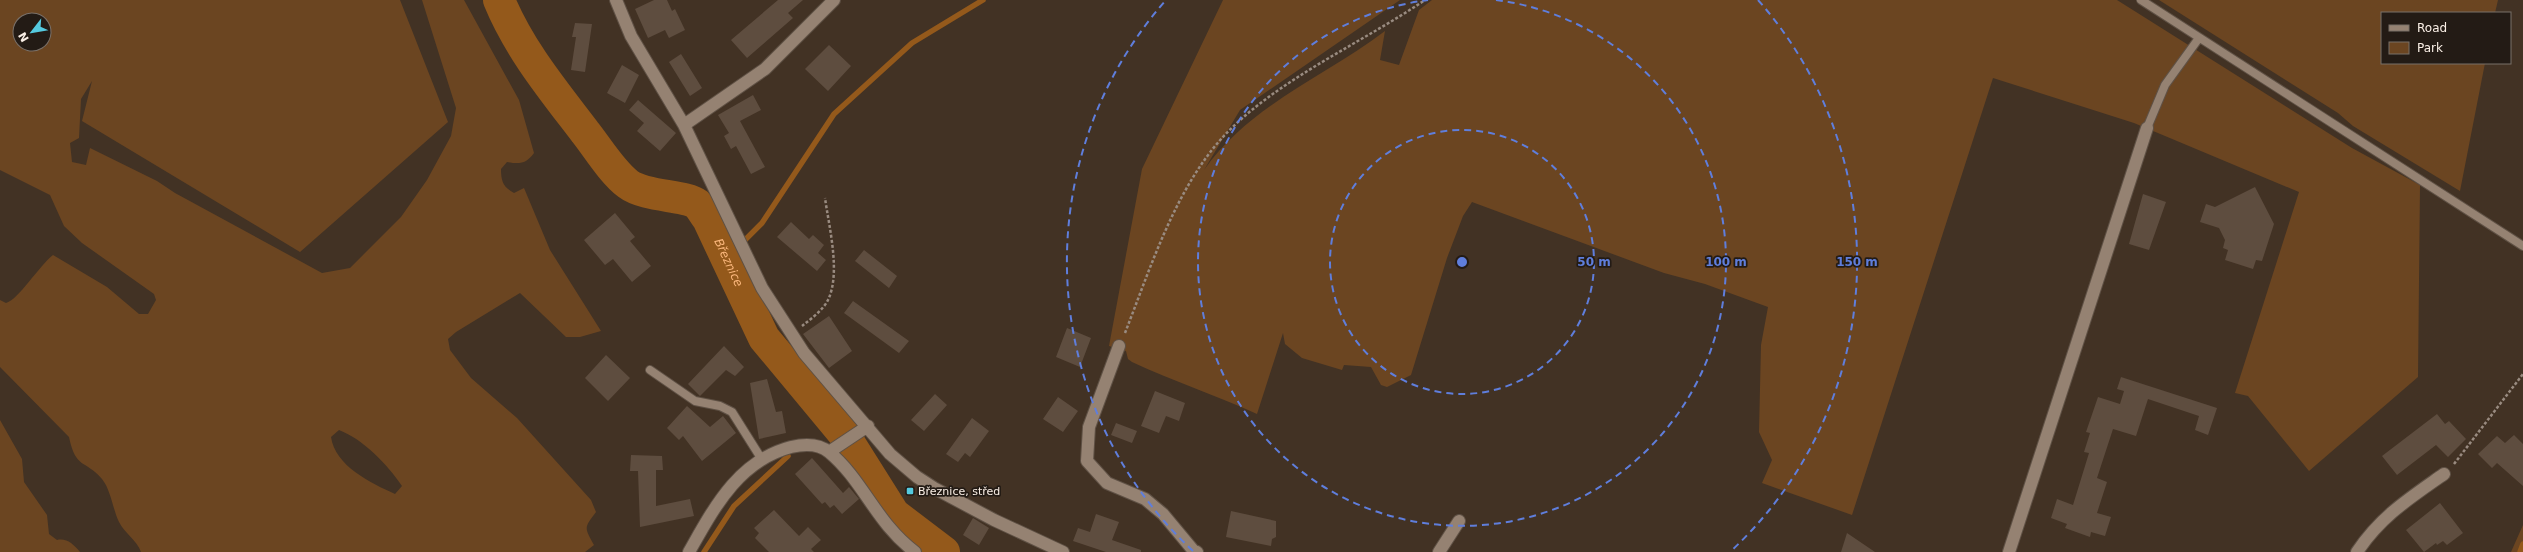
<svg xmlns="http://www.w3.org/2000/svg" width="2523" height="552" font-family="'DejaVu Sans',sans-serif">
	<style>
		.green { fill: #6b4521; fill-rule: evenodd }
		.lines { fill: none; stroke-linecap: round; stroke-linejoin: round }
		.stream { stroke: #94591b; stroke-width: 5.5 }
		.river { stroke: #94591b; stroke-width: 32 }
		.building { fill: #5e4d3f }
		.lane-casing { stroke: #5f5145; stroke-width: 10 }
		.street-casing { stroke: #5f5145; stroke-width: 14 }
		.path { stroke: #998b80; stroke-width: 2.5; stroke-dasharray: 3 2; stroke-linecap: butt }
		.lane { stroke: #958272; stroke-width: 8 }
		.street { stroke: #958272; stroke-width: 12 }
		.ring { fill: none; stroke: #5f7edc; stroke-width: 2; stroke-dasharray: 7 5 }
		.poi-dot { fill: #55cadf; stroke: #231b15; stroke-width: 1.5 }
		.labels { text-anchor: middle; stroke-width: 3.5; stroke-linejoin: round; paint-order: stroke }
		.poi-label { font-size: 11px; fill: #faefe6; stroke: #231b15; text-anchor: start }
		.water-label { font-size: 12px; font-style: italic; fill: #fbb77c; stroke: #231b15 }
		.centre { fill: #5f7edc; stroke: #231b15; stroke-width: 2 }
		.ring-label { font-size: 12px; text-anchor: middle; font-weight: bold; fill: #5f7edc; stroke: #231b15; stroke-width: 3.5; stroke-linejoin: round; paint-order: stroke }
	</style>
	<rect width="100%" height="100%" fill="#423224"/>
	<path class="green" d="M0 0H400L448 122 300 252 82 121 92 81 81 99 79 138 70 143 72 162 86 165 90 148 157 181 175 193 322 273 350 268 401 217 427 180 451 136 456 108 422 0H464L519 100 534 153C526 164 520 164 507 162L501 169C501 181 503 187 514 193L524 188 550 250 601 331 580 337H566L520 293 456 332 448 339 450 350 471 378 517 418 591 500 596 512C584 528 584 527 594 545L585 552H141C137 540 125 534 119 522 113 510 111 490 102 479 85 459 76 470 69 437L0 367V300L6 303C18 300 39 266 53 255L107 287 139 314H148L156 300 154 294 82 243 64 226 50 195 0 170ZM20 20H44V44H20ZM339 430C363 439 388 465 402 486L395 494C371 483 335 466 331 437Z
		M1223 0H1400L1240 110 1204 170C1251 104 1323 78 1385 31L1380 60 1399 65 1419 10 1432 0H2117L2352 148 2420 185 2418 377 2309 471 2248 396 2235 393 2299 192 2134 123 1993 78 1852 515 1762 483 1772 460 1759 432 1761 345 1768 307 1705 284 1664 273 1472 202 1463 216 1447 258 1411 375 1387 387 1381 385 1371 367 1344 365 1342 370 1302 358 1285 344 1283 333 1257 414C1215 395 1173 381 1132 362L1128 359 1126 351 1109 346 1142 169Z
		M2159 0H2498L2495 13H2382V63H2485L2460 191 2353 126 2338 113Z
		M0 420 22 459 24 482 47 515 49 534 57 540C67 538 73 544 80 552H0Z
		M2523 525V552H2511Z"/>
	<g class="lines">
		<path class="stream" d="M727 258 762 223 834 114 912 43 983 0
			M828 434 843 433
			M704 552 734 506 788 456
			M2520 552 2523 544"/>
		<path class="river" id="s1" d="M499 0C519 49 553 90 585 132 597 147 612 172 628 184 645 197 686 195 697 204 701 208 704 214 708 219L764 338 843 433 894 514 944 552"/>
	</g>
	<path class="building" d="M654 0H667L672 11 675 9 685 30 669 38 665 30 648 38 635 9Z
		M778 0H803L788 13 793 18 747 58 731 40Z
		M575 23 592 24 585 72 571 70 576 37H572Z
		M829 45 851 66 828 91 805 69Z
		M681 54 702 88 690 96 669 62Z
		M622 65 639 75 625 103 607 93Z
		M753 95 761 110 740 121 765 167 751 174 736 146 731 149 724 136 729 133 718 115Z
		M638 100 676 133 660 151 637 131 644 123 629 110Z
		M2255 187 2274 224 2262 261 2256 260 2253 269 2225 260 2228 250 2223 248 2225 240 2219 228 2200 222 2206 204 2215 207Z
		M2143 194 2166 202 2149 250 2129 244Z
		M615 213 635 237 630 241 651 266 632 282 613 259 605 265 584 240Z
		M791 222 809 239 813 235 824 245 818 253 826 260 817 271 777 237Z
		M864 250 897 276 889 288 855 261Z
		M853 301 909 341 899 353 844 313Z
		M829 316 852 351 829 368 803 334Z
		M1067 328 1091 338 1080 367 1056 357Z
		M724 346 744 367 735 376 726 370 700 396 688 384Z
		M606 355 630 378 608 401 585 378Z
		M2121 377 2217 408 2208 435 2195 430 2199 416 2148 399 2136 436 2113 429 2097 478 2107 482 2097 513 2111 517 2105 536 2091 532 2090 537 2065 528 2067 524 2051 518 2057 499 2073 505 2089 453 2084 452 2090 433 2086 432 2098 397 2120 404 2124 391 2117 389Z
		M767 379 776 412 782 411 786 433 759 439 750 383Z
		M1155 391 1185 403 1179 421 1166 416 1159 433 1141 426Z
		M935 394 947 405 924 431 911 420Z
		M1058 397 1078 411 1063 432 1043 419Z
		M687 406 710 427 723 416 736 433 702 461 683 436 679 440 667 428Z
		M2437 414 2445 424 2449 421 2466 439 2448 457 2436 445 2397 475 2382 456Z
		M972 418 989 431 970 457 965 453 958 462 946 454Z
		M1116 423 1137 431 1132 443 1111 435Z
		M2514 435 2523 444V486L2497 463 2492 468 2478 454 2497 436 2505 443Z
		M631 455 662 456 663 470H656V506L690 499 694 516 640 527 638 471H630Z
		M812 458 843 493 849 487 859 499 842 514 834 505 830 508 825 502 822 504 795 474Z
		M2440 503 2463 533 2447 545 2443 541 2437 545 2436 543 2424 552 2406 530Z
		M774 510 799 536 808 527 821 540 811 549 814 552H769L755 538 759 533 754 528Z
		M1231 511 1276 521V537L1272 539 1271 546 1226 537Z
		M1096 514 1119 522 1112 540 1141 550V552H1106L1073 541 1078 528 1090 532Z
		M973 518 989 528 979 545 963 535Z
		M1847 533 1875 552H1841Z"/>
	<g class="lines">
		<g class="lane-casing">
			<path id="lane" d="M2141 0 2523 246
				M2147 128 2165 85 2199 38
				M650 370 695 401 720 406 732 412 761 458"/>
		</g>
		<g class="street-casing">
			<path id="street" d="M616 0 631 36 684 125 762 288 804 353 890 454 917 477 934 488 994 520 1063 552
				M684 125 765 69 834 0
				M1119 346 1089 427 1087 461 1107 483 1145 499 1163 514 1193 550 1197 552
				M829 452 868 426
				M689 552C714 508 738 461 791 447 804 444 818 443 829 452 863 480 876 523 915 552
				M1439 552 1459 521
				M2009 552 2147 128
				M2357 552C2381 516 2410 498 2444 474"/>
		</g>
		<path class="path" d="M802 326C811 319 823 310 828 300 841 273 829 227 825 198
			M1125 333C1150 269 1175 190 1222 138 1274 81 1360 44 1425 0
			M2454 464 2523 374"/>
		<use href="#lane" class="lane"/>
		<use href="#street" class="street"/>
	</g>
	<g class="ring">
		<circle cx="1462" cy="262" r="132"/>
		<path d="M1496 0A264 264 0 1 1 1428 0"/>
		<path d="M1193 551A395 395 0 0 1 1166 0M1758 0A395 395 0 0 1 1731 551"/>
	</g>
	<rect class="poi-dot" x="906" y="487" width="8" height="8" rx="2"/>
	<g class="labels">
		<g class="poi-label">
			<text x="918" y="495">Březnice, střed</text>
		</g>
		<g class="water-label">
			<text dy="4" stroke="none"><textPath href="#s1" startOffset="365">Březnice</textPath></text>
		</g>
	</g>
	<circle cx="1462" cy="262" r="6" class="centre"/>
	<g class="ring-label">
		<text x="1594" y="266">50 m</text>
		<text x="1726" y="266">100 m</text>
		<text x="1857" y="266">150 m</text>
	</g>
	<rect x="2381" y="12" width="130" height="52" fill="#231b15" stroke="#797069"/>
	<rect x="2389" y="25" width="20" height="6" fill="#958272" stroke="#797069"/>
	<text x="2417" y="32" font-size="12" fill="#faefe6">Road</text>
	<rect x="2389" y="42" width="20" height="12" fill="#6b4521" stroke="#797069"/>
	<text x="2417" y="52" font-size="12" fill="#faefe6">Park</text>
	<g transform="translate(32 32) rotate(239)"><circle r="19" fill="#231b15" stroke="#797069"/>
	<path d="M0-3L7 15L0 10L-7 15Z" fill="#55cadf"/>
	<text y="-6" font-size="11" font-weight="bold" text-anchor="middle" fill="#faefe6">N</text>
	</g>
</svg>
